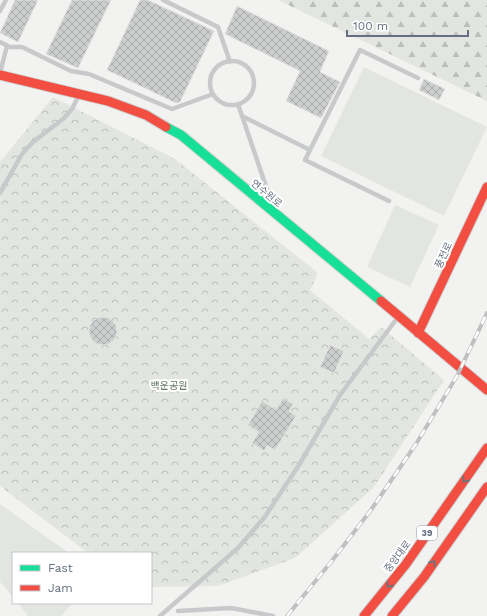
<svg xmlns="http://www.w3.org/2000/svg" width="487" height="616" font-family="'Work Sans','Noto Sans KR',sans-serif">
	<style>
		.grass { fill: #e2e5e0 }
		.forest { fill: url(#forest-firs) }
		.park { fill: url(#park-crowns) }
		.building { fill: url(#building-cross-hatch); stroke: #e2e2e1 }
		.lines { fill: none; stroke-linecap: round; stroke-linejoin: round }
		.fast-casing { stroke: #cecfcf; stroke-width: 11 }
		.jam-casing { stroke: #cecfcf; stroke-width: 11 }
		.lane { stroke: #c8c9cb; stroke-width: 4.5 }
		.fast { stroke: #16e098; stroke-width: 9 }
		.jam { stroke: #f24e42; stroke-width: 9 }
		.rail-casing { stroke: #bfc0c1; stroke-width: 4 }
		.rail { stroke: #fff; stroke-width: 2.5; stroke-dasharray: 8; stroke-linecap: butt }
		.oneway { stroke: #5d7a82 }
		.labels { text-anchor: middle; stroke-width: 4; stroke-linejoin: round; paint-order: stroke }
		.shield { fill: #fff; stroke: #939aa5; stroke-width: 1 }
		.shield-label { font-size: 9px; font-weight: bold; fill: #656f7f }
		.street-label { font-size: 10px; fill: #656f7f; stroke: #fff }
		.park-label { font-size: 10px; fill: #647763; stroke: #fff }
	</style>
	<defs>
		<pattern id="forest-firs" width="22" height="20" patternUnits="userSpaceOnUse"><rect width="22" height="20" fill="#e2e5e0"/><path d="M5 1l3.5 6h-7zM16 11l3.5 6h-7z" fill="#bbbebb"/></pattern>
		<pattern id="park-crowns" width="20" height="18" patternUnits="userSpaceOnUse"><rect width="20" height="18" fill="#e2e5e0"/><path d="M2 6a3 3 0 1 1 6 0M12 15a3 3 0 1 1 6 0" fill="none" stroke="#bbbebb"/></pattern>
		<pattern id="building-cross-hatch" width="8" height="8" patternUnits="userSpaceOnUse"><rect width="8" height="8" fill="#cccdcd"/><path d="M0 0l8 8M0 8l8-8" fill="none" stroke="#a9abac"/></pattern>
	</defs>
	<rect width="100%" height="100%" fill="#f2f3f1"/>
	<path class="grass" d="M364 67 487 127 444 216 321 156Z
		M395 205 439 225 410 287 367 267Z
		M0 504 69 553H13V597L0 582Z
		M18 603H73L61 616H28Z"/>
	<path class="forest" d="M278 0H487V101Z"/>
	<path class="park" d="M53 97 175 159 318 273 310 290 369 339 381 327 444 380 374 487 295 558 218 586 151 587V553H88L0 486V162Z"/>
	<path class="building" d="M15 0H38L18 42 0 33Z
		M72 0H111L78 68 46 54Z
		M140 0H148L214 31 180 102 176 103 107 70Z
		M237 6 329 51 320 72 340 82 321 118 286 101 300 71 225 34Z
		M424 79 445 89 439 100 419 90Z
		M89 331a14 14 0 1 1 28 0a14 14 0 1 1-28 0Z
		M330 345 344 351 334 373 320 367Z
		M283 398 293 404 289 411 296 416 275 450 267 445 264 451 252 443 259 432 248 425 262 401 276 410Z"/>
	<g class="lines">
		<g class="fast-casing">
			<path id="fast" d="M166 127 181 135 381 301"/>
		</g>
		<g class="jam-casing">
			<path id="jam" d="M0 75 108 101 146 115 166 127
				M381 301 487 390
				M418 333 487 187
				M364 616 406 564 487 448
				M392 616 424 577 487 487"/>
		</g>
		<path class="lane" d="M163 0 218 27 230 62
			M0 11 6 0
			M0 42 10 47H22L71 71 89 74 172 109 213 94
			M210 83a22 22 0 1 1 44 0a22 22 0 1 1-44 0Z
			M0 73 7 46
			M238 104 273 207
			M242 116 310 150
			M0 193 22 154 33 142 63 119 72 109 79 95
			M389 201 305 160 360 50 418 78
			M178 611 231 608 273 616
			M160 616 238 548 264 518 299 465 340 395 398 317"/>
		<use href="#fast" class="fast"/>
		<use href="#jam" class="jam"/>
		<g class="rail-casing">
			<path id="rail" d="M287 616 331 562 371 510 416 444 457 376 487 313"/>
		</g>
		<use href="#rail" class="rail"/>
	</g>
	<defs><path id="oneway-chevron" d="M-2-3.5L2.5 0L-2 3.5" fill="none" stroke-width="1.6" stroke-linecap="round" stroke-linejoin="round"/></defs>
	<g class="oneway">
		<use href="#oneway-chevron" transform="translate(465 480) rotate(125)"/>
		<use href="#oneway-chevron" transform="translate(433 563) rotate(-55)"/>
		<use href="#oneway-chevron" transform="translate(389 585) rotate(129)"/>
	</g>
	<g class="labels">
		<rect class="shield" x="417" y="526" width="20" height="14" rx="3"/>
		<g class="shield-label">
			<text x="427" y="536">39</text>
		</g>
		<g class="street-label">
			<text transform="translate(267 193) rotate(40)" y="4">연수원로</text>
			<text transform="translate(443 255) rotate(-65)" y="4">풍전로</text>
			<text transform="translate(397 556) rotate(-53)" y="4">중앙대로</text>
		</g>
		<g class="park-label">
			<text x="169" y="389">백운공원</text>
		</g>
	</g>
	<rect x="12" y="552" width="140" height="52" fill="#ffffff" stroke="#c1c5cc"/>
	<rect x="20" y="565" width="20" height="6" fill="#16e098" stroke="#c1c5cc"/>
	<text x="48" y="572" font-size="12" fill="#656f7f">Fast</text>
	<rect x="20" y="585" width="20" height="6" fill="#f24e42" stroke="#c1c5cc"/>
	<text x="48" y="592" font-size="12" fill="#656f7f">Jam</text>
	<path d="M347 30v6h121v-6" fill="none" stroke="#656f7f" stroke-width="2"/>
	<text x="353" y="30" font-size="12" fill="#656f7f" stroke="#ffffff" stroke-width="3" paint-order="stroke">100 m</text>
</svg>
